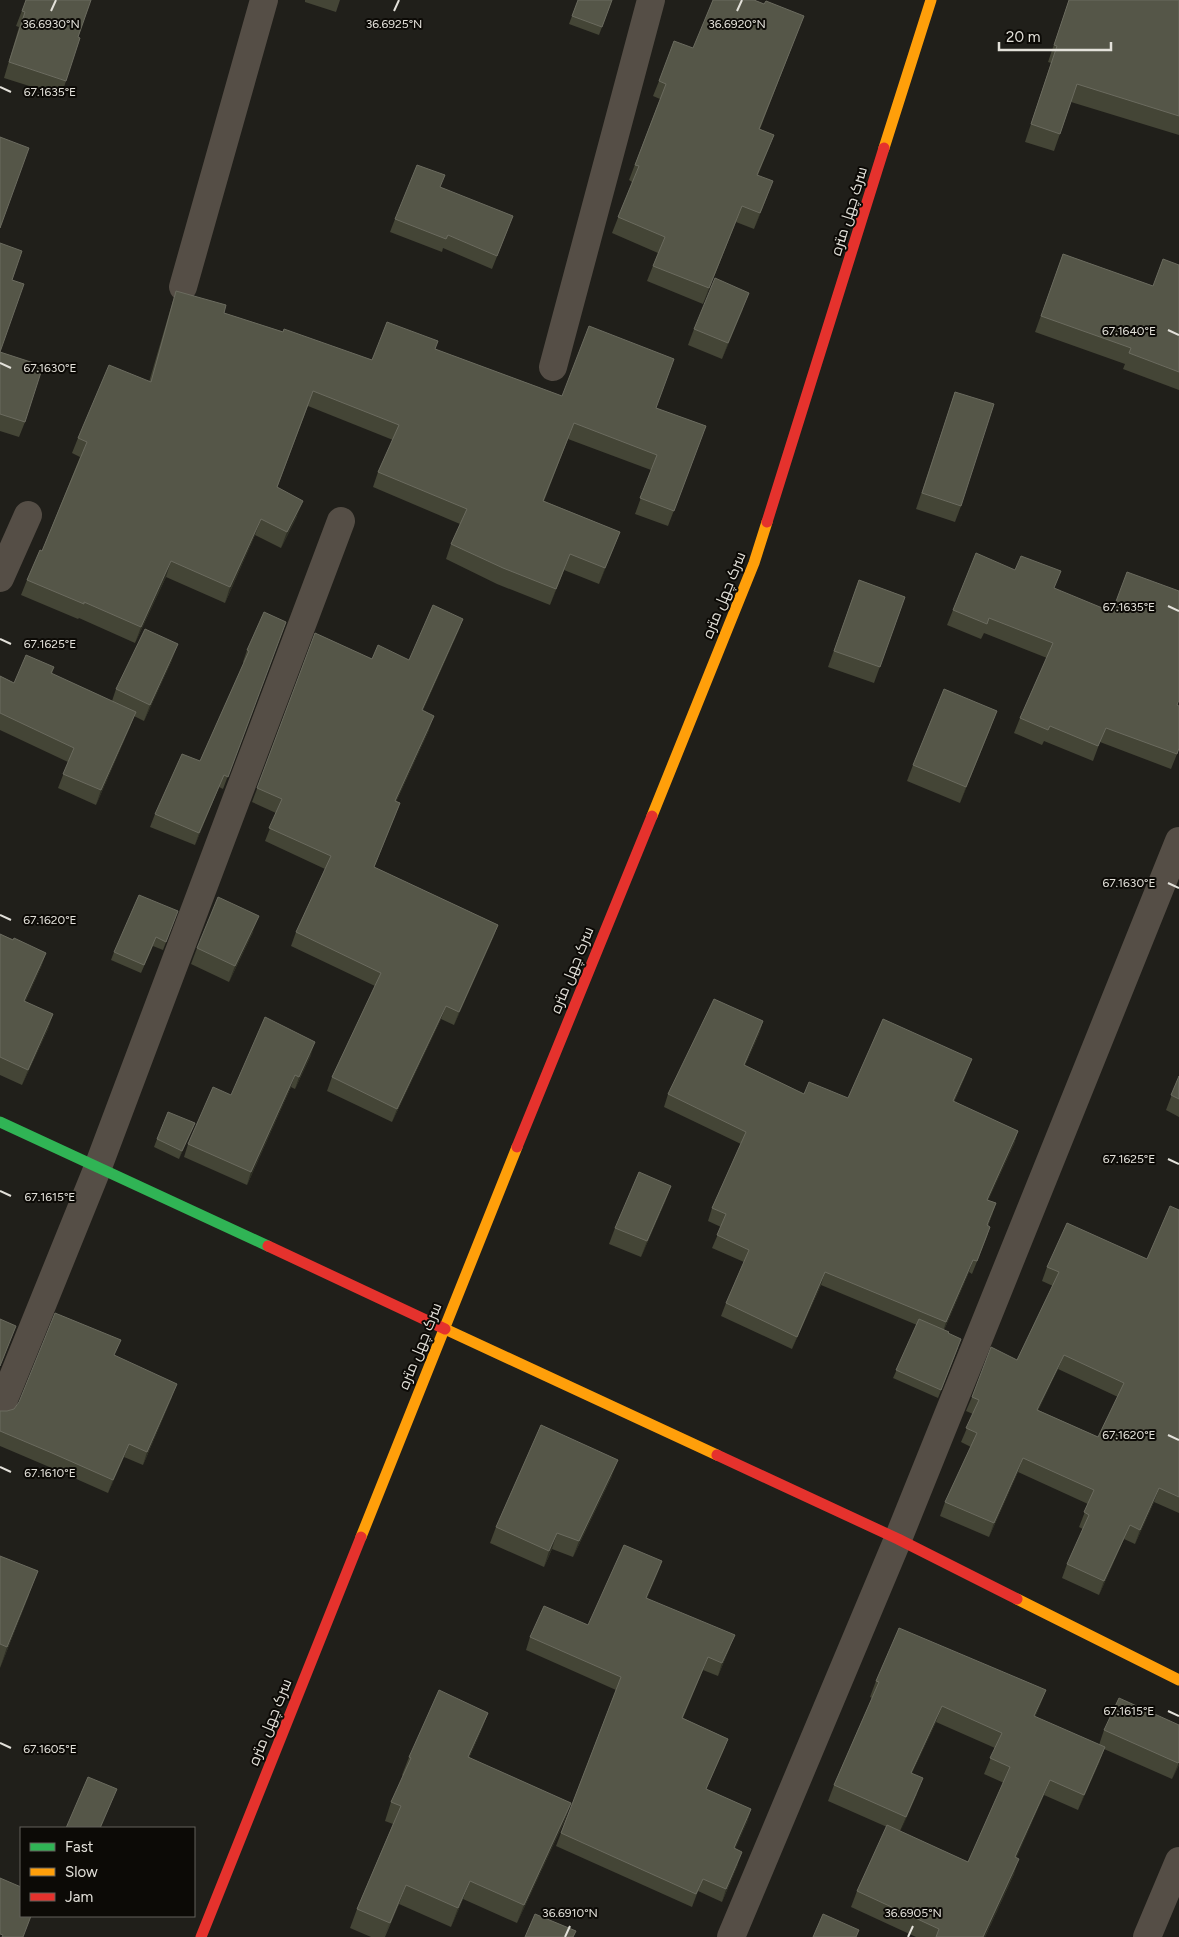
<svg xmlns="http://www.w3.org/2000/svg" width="1179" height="1937" font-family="Figtree,Cairo,sans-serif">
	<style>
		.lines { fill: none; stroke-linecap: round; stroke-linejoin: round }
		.street { stroke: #554e46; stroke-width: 28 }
		.fast { stroke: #30b455; stroke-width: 11 }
		.slow { stroke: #ff9f0a; stroke-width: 11 }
		.jam { stroke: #e5322d; stroke-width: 11 }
		.wall { fill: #444536; fill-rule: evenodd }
		.shaded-wall { fill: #2e2f24 }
		.building { fill: #555648; stroke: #6b6b5f; fill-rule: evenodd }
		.ticks { fill: none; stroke: #e3e1da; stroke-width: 2 }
		.labels { text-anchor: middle; stroke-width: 4; stroke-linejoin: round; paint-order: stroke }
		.street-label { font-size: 15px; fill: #e3e1da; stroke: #0c0a06 }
		.ticks-label { font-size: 12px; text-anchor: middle; fill: #e3e1da; stroke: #0c0a06; stroke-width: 4; stroke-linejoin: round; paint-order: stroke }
	</style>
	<rect width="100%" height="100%" fill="#201f1a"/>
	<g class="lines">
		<path class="street" d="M183 287 264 0
			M553 367 651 0
			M0 578 28 515
			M0 1409 98 1167 341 521
			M731 1937 898 1539 1179 841
			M1147 1937 1179 1861"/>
		<path class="fast" d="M0 1122 268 1246"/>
		<path class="slow" d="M884 148 931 0
			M652 816 754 563 767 522
			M445 1329 717 1455
			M361 1537 517 1147
			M1017 1599 1179 1680"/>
		<path class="jam" d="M767 522 884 148
			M517 1147 652 816
			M268 1246 445 1329
			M717 1455 898 1539 1017 1599
			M201 1937 361 1537"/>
	</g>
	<path class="wall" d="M26 0 78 37 66 81 61 96 4 78 19 27 16 26Z
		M305 0H340L336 12 305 2Z
		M578 0H612L599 35 569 24Z
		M1069 0H1179V135L1071 102 1054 151 1025 142 1051 63 1048 62Z
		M798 31 760 129 774 135 758 175 767 197 754 229 736 222 703 304 647 281 658 253 612 233 632 182 629 180 660 99 653 96 659 81 693 48Z
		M440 187 508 229 492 269 443 248 442 252 390 232 395 219Z
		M0 243 12 280 0 352 25 422 19 437 0 431Z
		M1063 254 1153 286 1179 265V390L1123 369 1125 364 1035 332Z
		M176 291 224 313 372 360 435 349 562 396 656 408 706 426 668 526 635 514 651 470 568 439 544 501 620 532 599 584 564 570 550 605 497 584 446 559 451 544 460 524 373 487 378 472 393 440 308 406 277 488 297 516 281 548 255 535 225 603 166 577 135 643 79 618 78 619 21 595 27 580 42 551 80 457 72 453 78 438 149 382 171 307Z
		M743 309 722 359 688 345 694 329Z
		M955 392 961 506 955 522 916 509Z
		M859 580 905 597 874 683 828 667Z
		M1054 588 1178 705 1179 749 1171 769 1100 742 1093 761 1044 741 1042 745 1014 733 1020 718 1047 658 984 633 981 639 947 625 953 610Z
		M463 619 458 632 423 710 429 730 396 802 400 803 374 867 498 925 493 938 454 1025 441 1019 392 1122 327 1091 332 1077 375 986 291 946 296 932 325 869 265 841 276 813 252 802 315 633 372 659 409 660Z
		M286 622 223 789 219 787 195 845 150 827 155 814 200 761 244 663 243 662 247 650Z
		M172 660 144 721 134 716 130 727 96 805 58 788 68 762 0 730V676L14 683 54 667 52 674 112 701 116 689Z
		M991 727 960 803 907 781 913 765Z
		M178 911 163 950 153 946 141 973 111 960 114 952Z
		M253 932 229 982 191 964 197 948Z
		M0 934 46 953 41 967 25 1002 53 1014 48 1029 22 1085 0 1075Z
		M763 1021 759 1034 745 1065 804 1094 848 1098 967 1072 954 1102 1018 1131 1014 1144 988 1200 996 1203 988 1226 990 1227 986 1239 972 1274 969 1272 944 1330 948 1333 958 1348 938 1398 893 1378 917 1325 821 1285 792 1349 721 1316 726 1303 744 1262 712 1248 721 1227 708 1221 712 1208 741 1144 664 1107 668 1094Z
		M311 1055 295 1089 291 1087 247 1185 184 1157 188 1144Z
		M1179 1076V1117L1166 1110Z
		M195 1123 179 1159 154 1147 157 1139Z
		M671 1186 665 1202 641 1257 609 1244 615 1228Z
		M1179 1210V1513L1154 1502 1135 1544 1124 1539 1099 1595 1062 1578 1067 1564 1083 1529 1079 1527 1088 1504 1018 1472 989 1537 940 1516 945 1502 971 1447 961 1442 973 1414 966 1411 972 1397 1017 1360 1053 1286 1042 1281 1047 1267 1147 1259ZM1058 1369 1118 1397 1098 1437 1038 1410Z
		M115 1355 172 1397 143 1465 124 1457 108 1493 47 1466 0 1446V1411H7L14 1409Z
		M612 1476 573 1557 552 1549 544 1567 490 1543 496 1527Z
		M0 1556 29 1595 0 1668Z
		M662 1561 647 1598 730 1647 718 1676 703 1670 683 1718 728 1739 723 1752 706 1789 751 1809 747 1822 735 1848 738 1864 722 1902 698 1891 692 1907 556 1846 616 1690 526 1650 530 1637 588 1625Z
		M876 1681 1046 1690 1035 1717 1099 1745 1104 1730 1179 1725V1765L1172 1779 1104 1749 1099 1763 1078 1810 1044 1795 1016 1857 1014 1874 985 1937H916L851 1907 857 1891 887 1827 828 1801 834 1785 872 1698 870 1697ZM936 1722 995 1748 984 1774 1004 1783 968 1862 900 1831 917 1794 912 1773Z
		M488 1713 481 1731 469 1758 571 1803 564 1822 517 1923 463 1899 451 1927 399 1904 385 1937H371L350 1928 357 1909 393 1824 385 1821 391 1802 403 1776 402 1775 409 1757Z"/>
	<path class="shaded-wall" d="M774 135 768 151 751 190 757 175Z
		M773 181 767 197 754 229 760 213Z
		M742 206 736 222 703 304 709 288Z
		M749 293 743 309 722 359 728 343Z
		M574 423 568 439 537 517 543 501Z
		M303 501 297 516 281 548 287 532Z
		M261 519 255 535 225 603 230 587Z
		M620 532 614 548 599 584 605 568Z
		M570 554 564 570 550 605 556 589Z
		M171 561 166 577 135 643 141 627Z
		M463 619 458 632 417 724 422 710Z
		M178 644 172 660 144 721 150 705Z
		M997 711 991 727 960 803 966 787Z
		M136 712 130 727 96 805 101 790Z
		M434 716 429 730 390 815 395 801Z
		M224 775 219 787 195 845 199 833Z
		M400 803 395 817 369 880 374 867Z
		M259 916 253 932 229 982 235 966Z
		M498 925 493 938 454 1025 459 1012Z
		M46 953 41 967 19 1016 24 1001Z
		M446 1006 441 1019 392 1122 397 1109Z
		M53 1014 48 1029 22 1085 28 1070Z
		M763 1021 759 1034 740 1077 744 1065Z
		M315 1042 311 1055 295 1089 299 1077Z
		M972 1059 967 1072 948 1114 953 1101Z
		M295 1075 291 1087 247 1185 251 1172Z
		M195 1123 192 1131 179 1159 182 1151Z
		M1018 1131 1014 1144 983 1212 987 1200Z
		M671 1186 665 1202 641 1257 647 1241Z
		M996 1203 992 1216 982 1238 987 1225Z
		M973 1260 969 1272 942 1335 946 1322Z
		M825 1272 821 1285 792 1349 797 1337Z
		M1064 1355 1058 1369 1032 1424 1037 1410Z
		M177 1384 172 1397 143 1465 147 1452Z
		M129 1444 124 1457 108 1493 113 1480Z
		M1023 1458 1018 1472 989 1537 994 1523Z
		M618 1460 612 1476 573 1557 579 1541Z
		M1159 1488 1154 1502 1135 1544 1140 1530Z
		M1130 1525 1124 1539 1099 1595 1104 1581Z
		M557 1533 552 1549 544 1567 549 1551Z
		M662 1561 658 1573 642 1610 646 1598Z
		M38 1571 29 1595 0 1668 7 1647Z
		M735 1635 730 1647 718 1676 722 1663Z
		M708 1657 703 1670 677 1730 682 1718Z
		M1046 1690 1040 1706 1028 1732 1034 1716Z
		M942 1706 936 1722 905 1788 911 1773Z
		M488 1713 481 1731 461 1776 468 1757Z
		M728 1739 723 1752 701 1801 706 1789Z
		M1105 1747 1099 1763 1078 1810 1084 1795Z
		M1179 1762V1765L1172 1779Z
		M923 1778 917 1794 900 1833 906 1817Z
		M1050 1780 1044 1795 1010 1873 1015 1857Z
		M117 1789 101 1828H100Z
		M571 1803 564 1822 517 1923 524 1905Z
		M751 1809 747 1822 730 1861 734 1848Z
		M742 1852 738 1864 722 1902 726 1889Z
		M1019 1859 1014 1874 985 1937H983Z
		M470 1881 463 1899 451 1927 458 1908Z
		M406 1885 399 1904 384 1937 390 1923Z"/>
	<path class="building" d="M26 0H91L78 37 80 38 66 81 9 62 25 12 22 11Z
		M578 0H612L602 27 572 16Z
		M713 0H754L764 4 766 1 804 16 759 129 774 135 757 175 773 181 760 213 742 206 709 288 653 266 665 237 618 217 639 166 635 165 666 84 659 81 674 41 693 48Z
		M1069 0H1179V116L1077 84 1060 134 1031 124 1057 46 1054 45Z
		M0 137 29 148 0 228Z
		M417 165 445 175 440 187 513 216 497 256 448 235 446 239 395 219Z
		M0 243 22 251 12 280 24 284 0 352 43 366 25 422 0 414Z
		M1063 254 1153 286 1163 259 1179 265V372L1129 353 1131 348 1041 316Z
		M715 278 749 293 728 343 694 329Z
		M176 291 226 305 224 313 283 332 284 329 372 360 387 322 438 341 435 349 562 396 589 326 674 359 656 408 706 426 674 511 640 498 657 455 574 423 543 501 620 532 605 568 570 554 556 589 503 568 451 544 467 509 378 472 399 425 313 391 277 487 303 501 287 532 261 519 230 587 171 561 141 627 84 602V604L27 580 40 550 42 551 87 442 78 438 109 365 151 382Z
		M955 392 994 404 961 506 922 493Z
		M976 553 1015 570 1021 556 1061 571 1054 588 1112 612 1127 572 1179 591V700L1177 705 1179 706V748L1177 754 1106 728 1098 746 1050 726 1048 730 1020 718 1053 643 989 618 987 624 953 610Z
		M859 580 905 597 880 667 834 651Z
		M433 605 463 619 422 710 434 716 395 801 400 803 374 867 498 925 459 1012 446 1006 397 1109 332 1077 381 973 296 932 331 856 269 828 282 799 257 788 315 633 372 659 378 645 409 660Z
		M264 612 286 622 228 777 224 775 199 833 155 814 182 754 200 761 249 651 247 650Z
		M145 629 178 644 150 705 116 689Z
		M26 655 54 667 51 673 136 712 101 790 63 774 74 748 0 713V676L14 683Z
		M944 689 997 711 966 787 913 765Z
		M139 895 178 911 166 942 156 937 144 965 114 952Z
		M218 897 259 916 235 966 197 948Z
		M0 934 13 940 14 938 46 953 24 1001 53 1014 28 1070 0 1057Z
		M714 999 763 1021 744 1065 804 1094 809 1082 848 1098 883 1019 972 1059 953 1101 1018 1131 987 1200 996 1203 987 1225 990 1227 977 1261 973 1260 946 1322 825 1272 797 1337 726 1303 749 1250 717 1235 726 1214 712 1208 746 1132 668 1094Z
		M265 1017 315 1042 299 1077 295 1075 251 1172 188 1144 213 1087 231 1095Z
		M1179 1076V1099L1171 1095Z
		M168 1112 195 1123 182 1151 157 1139Z
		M639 1172 671 1186 647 1241 615 1228Z
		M1170 1206 1179 1210V1497L1159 1488 1140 1530 1130 1525 1104 1581 1067 1564 1089 1515 1084 1512 1094 1490 1023 1458 994 1523 945 1502 977 1433 966 1428 979 1400 972 1397 991 1347 1017 1360 1059 1272 1047 1267 1067 1223 1147 1259ZM1064 1355 1124 1383 1098 1437 1037 1410Z
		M55 1313 121 1340 114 1355 177 1384 147 1452 129 1444 113 1480 52 1453 0 1431V1411H7L14 1409 19 1402Z
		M0 1319 16 1326 0 1366Z
		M919 1319 949 1332 948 1333 961 1339 941 1390 896 1370Z
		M541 1425 618 1460 579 1541 557 1533 549 1551 496 1527Z
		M624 1545 662 1561 646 1598 735 1635 722 1663 708 1657 682 1718 728 1739 706 1789 751 1809 734 1848 742 1852 726 1889 703 1879 696 1894 561 1833 621 1677 530 1637 544 1606 588 1625Z
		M0 1556 38 1571 7 1647 0 1644Z
		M899 1628 1046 1690 1034 1716 1105 1747 1084 1795 1050 1780 1015 1857 1019 1859 983 1937H936L939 1929 857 1891 887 1825 968 1862 1010 1767 990 1758 1002 1733 942 1706 911 1773 923 1778 906 1817 834 1785 879 1682 876 1681Z
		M439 1690 488 1713 468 1757 571 1803 524 1905 470 1881 458 1908 406 1885 390 1923 357 1909 401 1806 391 1802 411 1758 409 1757Z
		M1119 1698 1179 1725V1762L1178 1763 1104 1730Z
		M88 1777 117 1789 100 1828H66Z
		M0 1878 21 1887V1916H31L23 1937H2L3 1935 0 1934Z
		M535 1914 576 1931 573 1937H525Z
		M823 1914 859 1930 856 1937H813Z"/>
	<path class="ticks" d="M51 11 56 0M394 11 399 0M737 11 742 0M0 87 11 92M1168 330 1179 335M0 363 11 368M1168 606 1179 611M0 639 11 644M1168 883 1179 888M0 915 11 920M1168 1159 1179 1164M0 1191 11 1196M1168 1435 1179 1440M0 1467 11 1472M1168 1711 1179 1716M0 1743 11 1748M565 1937 570 1926M908 1937 913 1926"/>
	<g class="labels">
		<g class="street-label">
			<text transform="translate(849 211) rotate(-73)" y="5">سرک چهل متره</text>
			<text transform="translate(724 595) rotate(-68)" y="5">سرک چهل متره</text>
			<text transform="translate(572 970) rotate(-68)" y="5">سرک چهل متره</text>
			<text transform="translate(420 1346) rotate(-68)" y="5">سرک چهل متره</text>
			<text transform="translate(270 1722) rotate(-68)" y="5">سرک چهل متره</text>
		</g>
	</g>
	<g class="ticks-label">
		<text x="51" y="28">36.6930°N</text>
		<text x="394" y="28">36.6925°N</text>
		<text x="737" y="28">36.6920°N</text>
		<text x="50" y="96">67.1635°E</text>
		<text x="1129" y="335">67.1640°E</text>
		<text x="50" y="372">67.1630°E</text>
		<text x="1129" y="611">67.1635°E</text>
		<text x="50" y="648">67.1625°E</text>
		<text x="1129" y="887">67.1630°E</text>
		<text x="50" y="924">67.1620°E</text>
		<text x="1129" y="1163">67.1625°E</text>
		<text x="50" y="1201">67.1615°E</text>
		<text x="1129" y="1439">67.1620°E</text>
		<text x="50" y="1477">67.1610°E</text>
		<text x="1129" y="1715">67.1615°E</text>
		<text x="50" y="1753">67.1605°E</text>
		<text x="570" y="1917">36.6910°N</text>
		<text x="913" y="1917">36.6905°N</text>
	</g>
	<rect x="20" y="1827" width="175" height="90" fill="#0c0a06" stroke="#62605b"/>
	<rect x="30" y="1843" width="25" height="8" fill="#30b455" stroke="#62605b"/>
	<text x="65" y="1852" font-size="15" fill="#e3e1da">Fast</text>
	<rect x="30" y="1868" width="25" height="8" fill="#ff9f0a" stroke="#62605b"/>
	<text x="65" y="1877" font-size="15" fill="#e3e1da">Slow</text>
	<rect x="30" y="1893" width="25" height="8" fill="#e5322d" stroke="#62605b"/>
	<text x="65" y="1902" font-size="15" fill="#e3e1da">Jam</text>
	<path d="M999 42v8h112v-8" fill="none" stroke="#e3e1da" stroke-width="2.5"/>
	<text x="1006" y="42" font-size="15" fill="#e3e1da" stroke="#0c0a06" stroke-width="4" paint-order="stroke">20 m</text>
</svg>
